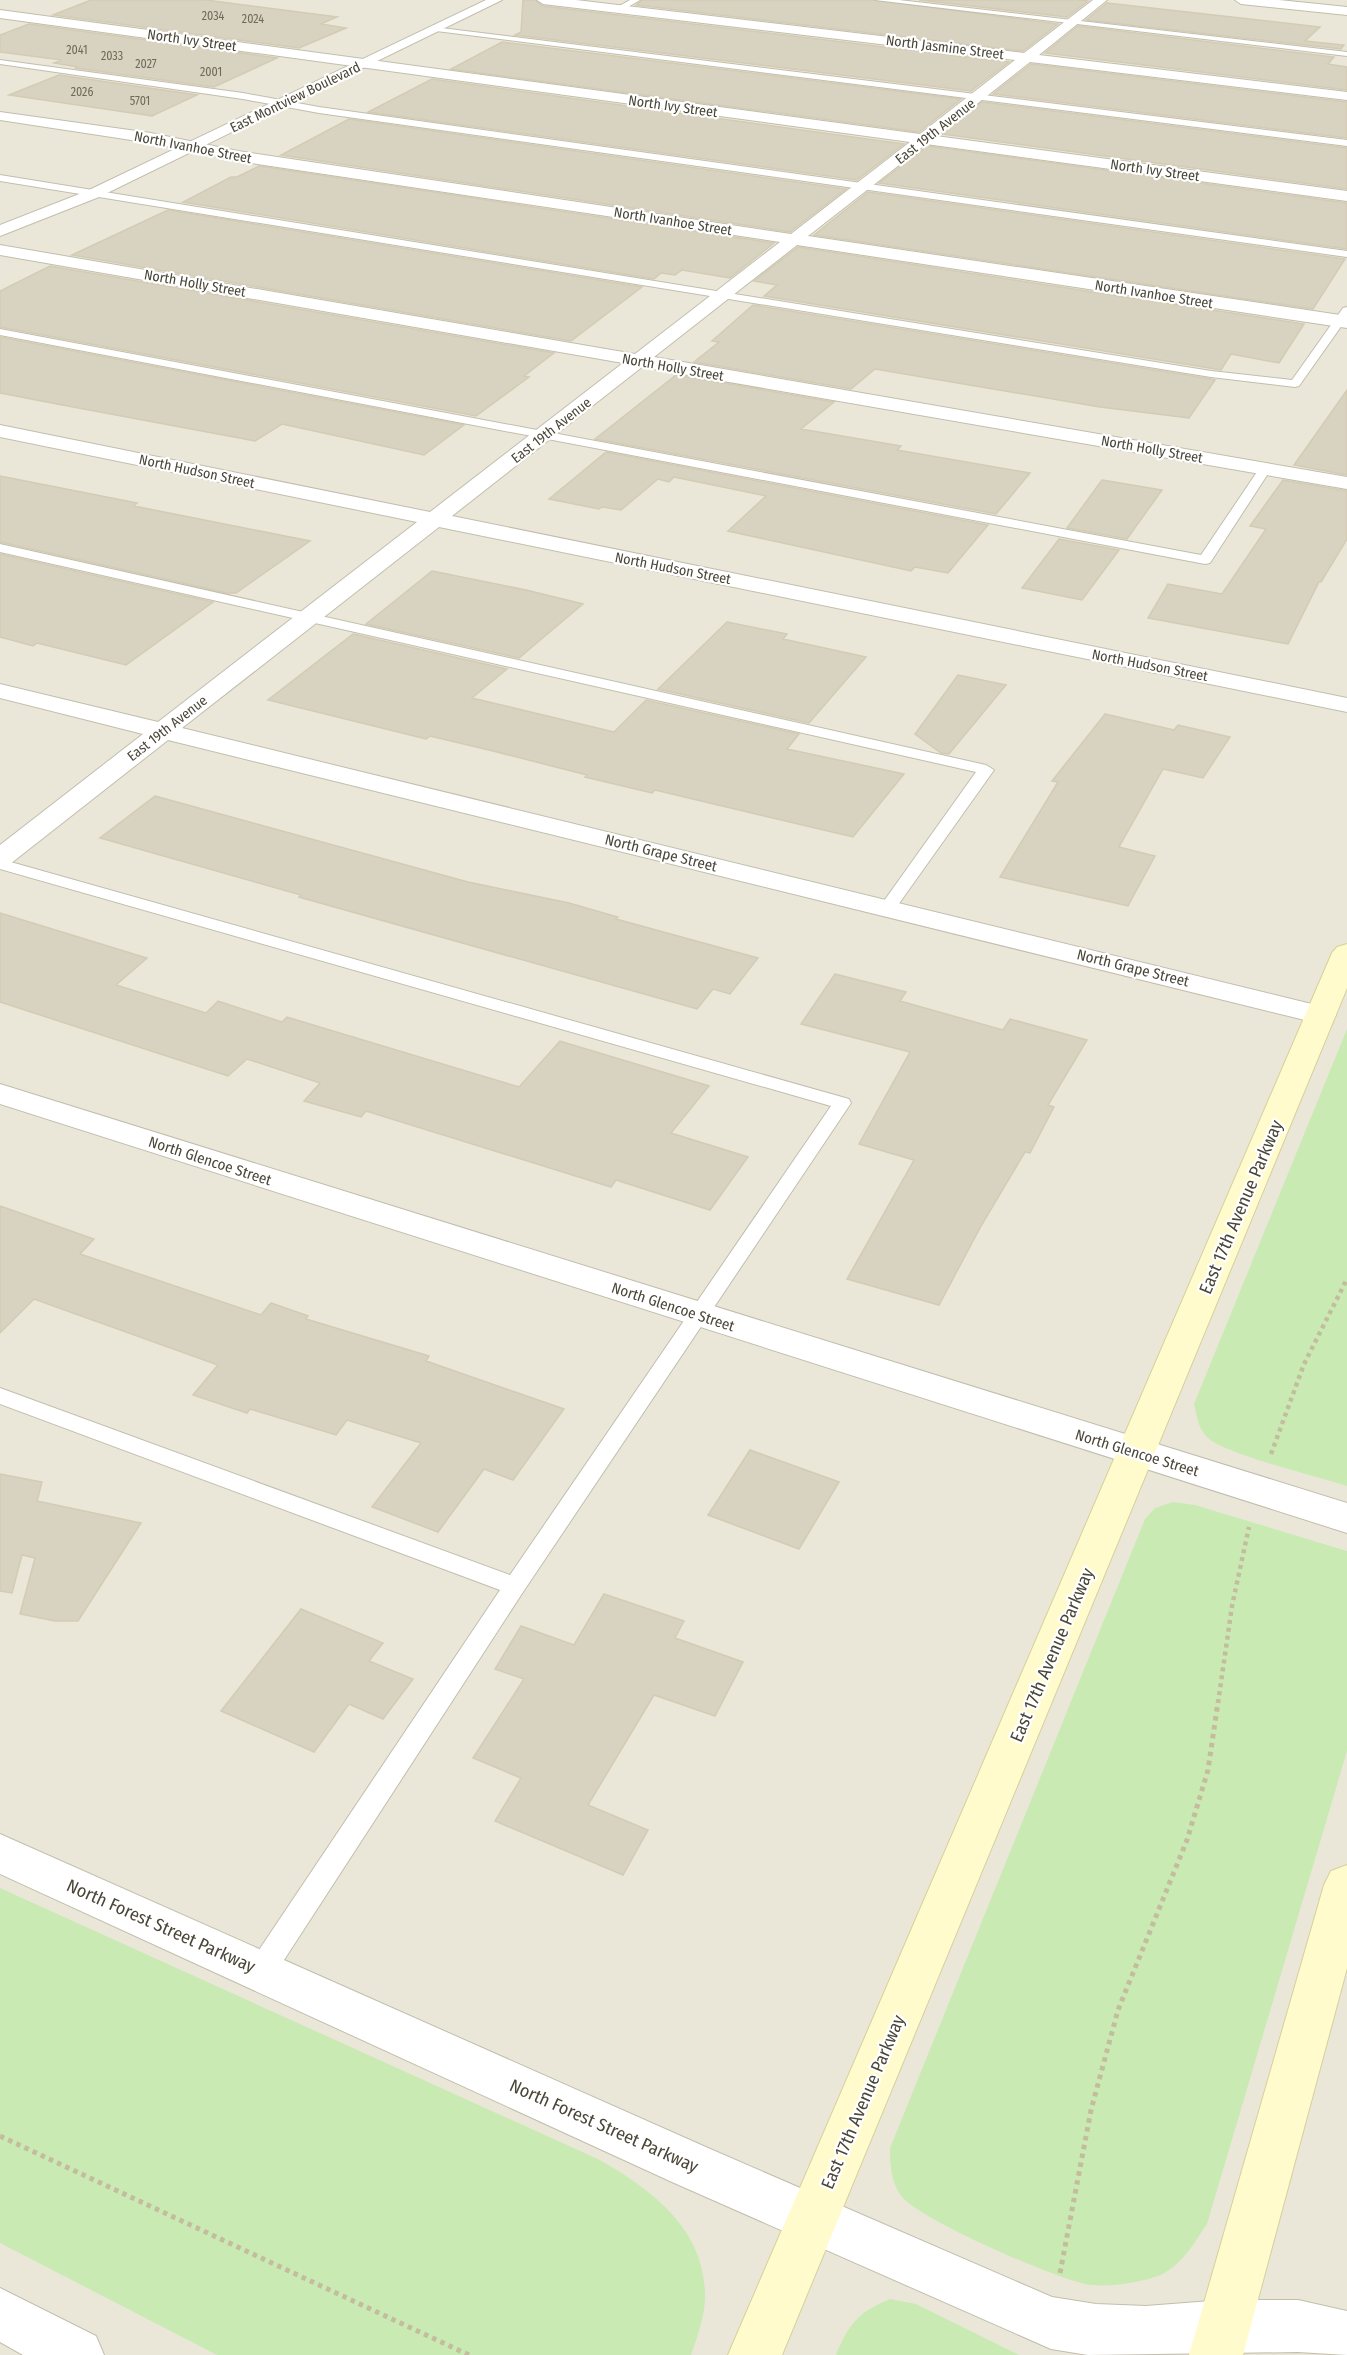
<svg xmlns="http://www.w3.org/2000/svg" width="1347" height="2355" font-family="'Fira Sans Condensed',sans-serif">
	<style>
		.residential { fill: #eae7d9 }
		.green { fill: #c9eab3 }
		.building { fill: #d8d2c0; stroke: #d3cbb3; stroke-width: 1.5 }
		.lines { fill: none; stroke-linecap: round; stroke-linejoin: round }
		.service-casing { stroke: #c2bead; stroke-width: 2 }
		.minor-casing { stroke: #c2bead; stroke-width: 2 }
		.tertiary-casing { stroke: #c2bead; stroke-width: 2 }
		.secondary-casing { stroke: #d6d09a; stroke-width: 2 }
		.path-far1 { stroke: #c4bc9e; stroke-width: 4.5; stroke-dasharray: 4 4; stroke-linecap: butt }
		.path { stroke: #c4bc9e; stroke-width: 5; stroke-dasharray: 4.5 4.5; stroke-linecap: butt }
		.service { fill: #fff; fill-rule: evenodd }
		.minor { fill: #fff; fill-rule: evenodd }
		.tertiary { fill: #fff; fill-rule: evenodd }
		.secondary { fill: #fffbcc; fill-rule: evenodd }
		.labels { text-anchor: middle; stroke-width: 4.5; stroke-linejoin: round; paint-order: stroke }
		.number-label { font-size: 12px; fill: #6e695a }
		.far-street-label { font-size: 14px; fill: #4a4638; stroke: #fff }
		.street-label { font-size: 15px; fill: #4a4638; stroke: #fff }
		.near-street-label { font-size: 18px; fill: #4a4638; stroke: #fff }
	</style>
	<rect width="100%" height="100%" fill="#f6f4eb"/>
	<path class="residential" d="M0 0H1347V2355H0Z"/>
	<path class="green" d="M1347 1029V1486C1319 1477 1225 1454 1208 1438 1198 1429 1197 1416 1194 1404Z
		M1173 1502 1195 1505 1347 1551V1751L1207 2224C1194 2243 1181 2267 1158 2276 1137 2283 1107 2288 1085 2284 1050 2276 928 2223 904 2199 891 2185 890 2165 890 2148L1145 1519 1155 1508Z
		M0 1888 600 2160C650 2189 703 2227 705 2292 706 2313 698 2335 691 2355H217L0 2243Z
		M890 2299 916 2304 1019 2355H836C849 2323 859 2312 890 2299Z"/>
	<path class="building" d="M91 0H206L337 17 321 24 346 28 299 48 53 15Z
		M523 0H535L543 6 1009 62 971 91 515 35 521 32Z
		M642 0H873L1058 24 1023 51 636 5Z
		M919 0H1078L1088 1 1067 17Z
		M1107 3 1320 27 1305 41 1344 45 1341 49 1086 20Z
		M29 24 277 58 214 87 75 68 78 67 54 63 62 60 0 52V35Z
		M1078 26 1334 57 1328 64 1347 67V90L1045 53Z
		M502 42 961 99 919 132 451 69Z
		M1031 64 1347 102V138L993 94Z
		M59 75 197 95 152 116 9 95Z
		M432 79 904 144 857 180 368 112Z
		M982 102 1347 148V189L942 134Z
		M349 119 846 189 790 232 281 155Z
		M927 146 1347 203V249L879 183Z
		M259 166 774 243 730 278 682 270 675 275 661 273 654 279 183 202 231 177H237Z
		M868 192 1345 259 1313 309 814 235Z
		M168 210 642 287 571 341 72 255Z
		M798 247 1304 324 1279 363 1231 354 1221 370 764 296 777 285 754 281Z
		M50 266 554 353 524 376 529 377 476 416 0 327V291Z
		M753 305 1211 379 1215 380 1189 418 1100 407 875 369 851 389 694 362 719 342 712 341Z
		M0 337 464 425 424 455 282 424 255 441 57 404 0 393Z
		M676 375 834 402 801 429 901 446 897 450 1030 473 996 514 595 439Z
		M1347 390V475L1294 465Z
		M606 452 988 525 948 573 915 567 911 571 728 531 766 496 674 477 669 482 658 479 621 510 602 507 599 509 549 499Z
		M0 476 137 503 134 506 310 541 236 593H227L0 542Z
		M1102 480 1162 490 1127 539 1067 528Z
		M1283 480 1347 491V539L1321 582H1319L1288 644 1148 618 1168 584 1222 594 1266 529 1250 526Z
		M1059 539 1119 550 1082 600 1022 588Z
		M0 554 213 602 126 665 37 643 33 646 0 637Z
		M432 571 526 590 583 604 519 658 366 624Z
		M727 622 787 634 783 639 866 657 809 723 658 689Z
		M353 634 507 669 472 698 614 732 646 700 799 734 787 749 904 774 853 837 655 790 652 793 585 777 587 775 489 750 430 736 426 739 268 700Z
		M958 675 1006 685 949 754 941 753 915 734Z
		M1105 714 1174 730 1178 725 1230 737 1203 778 1163 769 1119 847 1155 856 1128 906 1000 877 1058 782 1052 781Z
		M155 796 468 882 569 903 618 917 616 919 758 958 730 994 713 989 697 1009 299 897 301 895 100 838Z
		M0 913 147 958 116 985 206 1013 218 1001 282 1022 287 1017 519 1087 560 1041 709 1086 671 1133 748 1157 710 1210 616 1180 611 1187 366 1111 361 1117 304 1101 320 1083 247 1059 228 1076 0 1002Z
		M835 974 906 992 900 1001 1003 1030 1010 1019 1087 1040 1048 1105 1054 1107 1030 1153 1025 1152 981 1226 939 1305 847 1279 914 1160 859 1144 910 1052 801 1024Z
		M0 1206 94 1239 80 1254 261 1315 271 1303 308 1316 306 1319 429 1356 426 1361 564 1409 513 1480 484 1469 438 1532 372 1507 421 1443 347 1420 336 1435 250 1409 247 1413 193 1395 218 1365 34 1299 0 1333Z
		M750 1450 839 1482 799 1549 708 1515Z
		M0 1474 42 1482 37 1501 141 1523 78 1621H55L20 1614 35 1558 22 1555 12 1593 0 1591Z
		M604 1594 684 1621 675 1638 743 1662 715 1716 654 1695 588 1805 648 1830 623 1875 495 1821 521 1778 473 1758 524 1679 495 1669 521 1626 574 1645Z
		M301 1609 383 1643 369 1661 413 1679 383 1719 349 1704 314 1752 221 1711Z"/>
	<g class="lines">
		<g class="service-casing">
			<path id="service" d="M630 0H640L621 11 614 9Z
				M875 0H899L1347 52V56Z
				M433 27 1347 140V146L436 31Z
				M0 60 243 93 319 107 1347 251V257L319 113 243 99 0 64Z
				M0 175 1211 371 1292 380 1343 308 1347 307V318L1299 386 1295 387 1211 377 0 181Z
				M0 329 1201 555 1261 466H1269L1271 469 1210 563 1205 564 0 335Z
				M0 544 986 765 994 770 893 912 887 913 879 908 976 772 0 552Z
				M0 859 849 1099 851 1103 523 1592 271 1980 261 1983 251 1980 247 1971 251 1962 500 1590 0 1404V1388L510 1575 831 1106 0 869Z"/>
		</g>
		<g class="minor-casing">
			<path id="minor" d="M537 0H576L1024 53 1093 0H1107L1039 55 1347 92V100L1030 62 936 136 1347 191V201L926 144 808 236 1347 316V328L797 245 654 357 1347 477V489L642 367 452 516 1347 698V712L439 527 182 728 1332 1009 1336 1015 1332 1021 1321 1024 168 740 10 864 0 866V845L143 734 0 698V684L158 722 417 522 0 437V425L430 512 623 363 0 255V245L635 354 780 242 238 161 151 143 0 120V112L151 133 238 151 791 234 910 142 0 18V10L920 134 1015 60 543 4Z
				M1235 0H1279L1347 7V15L1241 4Z
				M0 1084 1347 1503V1533L0 1104Z
				M0 1834 708 2148 1052 2297 1096 2304 1146 2306 1224 2300H1298L1347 2311V2355L1298 2352 1088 2355 1051 2349 672 2182 0 1874Z
				M0 2288 96 2336 104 2355H23L0 2342Z"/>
		</g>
		<g class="tertiary-casing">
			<path id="tertiary" d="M486 0H502L99 197 0 236V225L87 191Z"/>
		</g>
		<g class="secondary-casing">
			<path id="secondary" d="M1347 944V988L782 2355H728L1332 953 1337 947Z
				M1347 1865V1968L1243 2355H1189L1324 1885 1331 1871Z"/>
		</g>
		<path class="path-far1" d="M1271 1454 1304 1364 1347 1279
			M1218 1703 1232 1606 1249 1527"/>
		<path class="path" d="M0 2136 469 2355
			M1060 2273 1091 2110 1118 2010 1187 1840 1208 1770 1218 1702"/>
		<use href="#service" class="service"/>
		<use href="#minor" class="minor"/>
		<use href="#tertiary" class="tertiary"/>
		<use href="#secondary" class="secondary"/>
	</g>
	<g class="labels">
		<g class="number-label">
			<text x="213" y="20">2034</text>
			<text x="253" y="23">2024</text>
			<text x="77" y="54">2041</text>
			<text x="112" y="60">2033</text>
			<text x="146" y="68">2027</text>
			<text x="211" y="76">2001</text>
			<text x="82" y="96">2026</text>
			<text x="140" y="105">5701</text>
		</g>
		<g class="far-street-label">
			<text transform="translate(192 40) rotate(8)" y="5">North Ivy Street</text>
			<text transform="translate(945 47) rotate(7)" y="5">North Jasmine Street</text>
			<text transform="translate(295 97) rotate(-26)" y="5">East Montview Boulevard</text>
			<text transform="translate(673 106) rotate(8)" y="5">North Ivy Street</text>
			<text transform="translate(935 131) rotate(-38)" y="5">East 19th Avenue</text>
			<text transform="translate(193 147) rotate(11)" y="5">North Ivanhoe Street</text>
			<text transform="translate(1155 170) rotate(8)" y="5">North Ivy Street</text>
			<text transform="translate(673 221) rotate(9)" y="5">North Ivanhoe Street</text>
			<text transform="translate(195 283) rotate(10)" y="5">North Holly Street</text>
			<text transform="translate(1154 294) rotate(9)" y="5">North Ivanhoe Street</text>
			<text transform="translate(673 367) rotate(10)" y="5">North Holly Street</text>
			<text transform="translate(551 430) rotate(-38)" y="5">East 19th Avenue</text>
			<text transform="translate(1152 449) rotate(10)" y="5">North Holly Street</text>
			<text transform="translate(197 471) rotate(12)" y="5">North Hudson Street</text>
			<text transform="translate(673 568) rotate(11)" y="5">North Hudson Street</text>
			<text transform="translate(1150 665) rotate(11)" y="5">North Hudson Street</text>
			<text transform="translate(167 728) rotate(-38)" y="5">East 19th Avenue</text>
		</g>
		<g class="street-label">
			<text transform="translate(661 853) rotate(14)" y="5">North Grape Street</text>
			<text transform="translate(1133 968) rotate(14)" y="5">North Grape Street</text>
			<text transform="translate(210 1161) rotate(18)" y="5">North Glencoe Street</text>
			<text transform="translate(673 1307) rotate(18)" y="5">North Glencoe Street</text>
			<text transform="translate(1137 1453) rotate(17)" y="5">North Glencoe Street</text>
		</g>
		<g class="near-street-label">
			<text transform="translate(1241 1207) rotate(-67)" y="6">East 17th Avenue Parkway</text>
			<text transform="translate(1052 1655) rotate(-67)" y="6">East 17th Avenue Parkway</text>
			<text transform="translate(161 1926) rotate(24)" y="6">North Forest Street Parkway</text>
			<text transform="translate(863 2102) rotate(-67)" y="6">East 17th Avenue Parkway</text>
			<text transform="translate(604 2126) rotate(24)" y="6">North Forest Street Parkway</text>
		</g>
	</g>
</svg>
